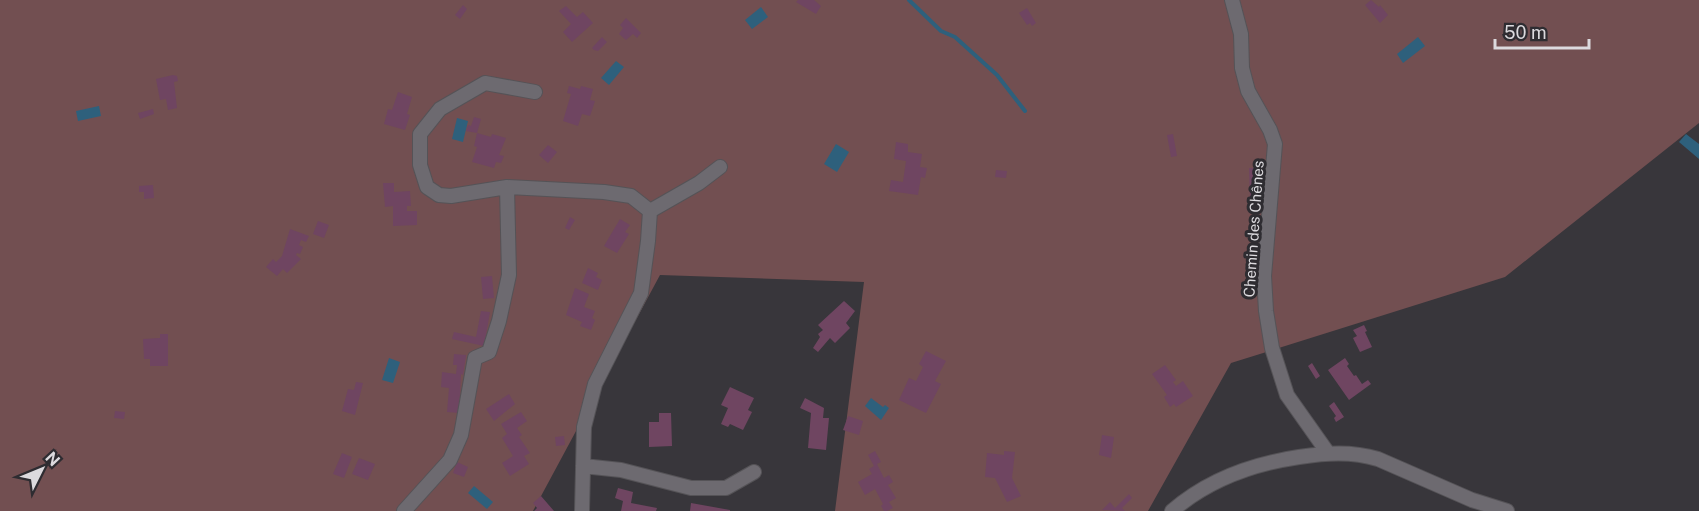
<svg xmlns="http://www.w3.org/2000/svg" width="1699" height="511" font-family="'Public Sans',sans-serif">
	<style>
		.green { fill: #724f51 }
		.water { fill: #2e607c }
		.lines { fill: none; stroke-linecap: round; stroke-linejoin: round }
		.stream { stroke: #2e607c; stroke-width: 4 }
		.building { fill: #6f4561 }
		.street-casing { stroke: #555357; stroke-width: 16 }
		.street { stroke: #6d6a70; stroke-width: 14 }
		.labels { text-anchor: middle; stroke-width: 6; stroke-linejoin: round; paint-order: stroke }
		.street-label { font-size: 15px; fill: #dcdade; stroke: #2e2c31 }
	</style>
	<rect width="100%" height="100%" fill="#38363b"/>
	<path class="green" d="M0 0H1699V123L1505 277 1231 363 1148 511H835L864 282 660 275 533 511H0Z"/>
	<path class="water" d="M761 7 768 17 752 29 745 20Z
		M1418 37 1425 46 1403 63 1397 54Z
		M616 61 624 67 609 85 601 78Z
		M99 106 101 116 78 121 76 111Z
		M457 118 468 121 463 142 452 139Z
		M1686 134 1699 144V159L1679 142Z
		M836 144 849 152 837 172 824 164Z
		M389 358 400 362 393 383 382 380Z
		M871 398 883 407 885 405 889 408 881 420 865 406Z
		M474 486 493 502 487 509 468 493Z"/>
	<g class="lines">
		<path class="stream" d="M909 0 941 31 955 37 997 75 1025 111"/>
	</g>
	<path class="building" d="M798 0H814L821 6 816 14 796 2Z
		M1371 0 1379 7 1380 5 1388 15 1380 23 1365 5Z
		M463 5 467 9 460 19 455 15Z
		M566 6 577 17 583 12 593 23 572 42 563 32 571 24 559 11Z
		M1027 8 1036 23 1032 26 1030 23 1027 25 1019 13Z
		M626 18 641 33 637 38 633 34 626 40 619 34 623 28 620 25Z
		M602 37 607 42 598 51 594 50 592 48Z
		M173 75 177 76 178 81 174 82 177 108 168 110 166 99 160 100 156 79Z
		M569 86 580 89 581 86 593 89 590 100 595 101 590 116 582 114 578 126 563 121 571 94 567 93Z
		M398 92 412 97 407 114 410 115 405 130 384 124 388 109 392 110Z
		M153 109 154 114 140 119 138 113Z
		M474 117 481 119 477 133 466 131 468 125 471 126Z
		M477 133 491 137 492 134 506 138 499 155 504 156 501 163 496 162 494 168 472 162 477 147 474 146Z
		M1173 134 1177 156 1171 157 1167 135Z
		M896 142 908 144V152L922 154 920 167 927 168 925 178 921 177 918 195 889 191 891 180 903 182 906 161 894 159Z
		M548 145 557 152 548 163 539 155Z
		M1249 168H1263V184H1266V203L1250 202Z
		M996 170 1007 171 1006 178 995 177Z
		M383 183H394V192L410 191 411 206H407V211H417V225L393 226V206L385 207Z
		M153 185 154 198 144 199V192H139V186Z
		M570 217 575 220 569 230 565 228Z
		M620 219 630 225 625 232 629 234 617 253 604 246Z
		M318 221 329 225 324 238 313 234Z
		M290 229 309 236 306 242 301 240 299 245 303 247 300 254 297 253 296 255 301 259 287 273 283 269 277 276 266 267 273 259 276 262 282 256Z
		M588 268 598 273 596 277 602 280 598 290 582 283Z
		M492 276 494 298 483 299 481 277Z
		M575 288 589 294 584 307 595 311 592 318 595 320 591 330 580 326 582 322 566 315Z
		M844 301 855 311 846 323 850 328 835 343 830 338 818 352 813 348 820 337 818 334 823 330 818 325Z
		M481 311 490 312 484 346 452 339 454 332 476 337Z
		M1364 325 1367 331 1365 332 1372 347 1360 352 1353 338 1357 336 1353 330Z
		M160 334H168V366H150V359H144L143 339 160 338Z
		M926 351 946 361 935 381 941 384 926 413 899 400 909 378 916 381 923 367 919 364Z
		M454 354 466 355 463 375 461 374 459 413 447 412 449 388 441 387 442 372 456 374 457 365H453Z
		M1345 358 1349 364 1347 366 1354 376 1356 375 1362 384 1368 380 1371 384 1349 400 1328 370Z
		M1312 363 1320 376 1316 379 1308 366Z
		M1165 365 1176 380 1173 382 1176 386 1183 381 1193 396 1176 407 1174 404 1170 407 1164 397 1167 395 1152 374Z
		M356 382 363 383 355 415 342 411 348 389 354 390Z
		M730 387 754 398 748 410 752 412 743 430 730 424 728 427 721 424 728 408 721 405Z
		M509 394 515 404 494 421 486 409Z
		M805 398 824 408 823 418H829L826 450 808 448 811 413 800 408Z
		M1334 402 1344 417 1336 422 1334 418 1336 416 1329 406Z
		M115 411 125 412 124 419 114 418Z
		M521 412 527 421 517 428 522 435 519 437 530 453 524 456 529 464 510 476 502 463 513 456 502 438 507 434 501 424Z
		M659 413H671L672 446 649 447V422H659Z
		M848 416 863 421 859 435 843 430Z
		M1102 435 1114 437 1111 458 1099 455Z
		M564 436 565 445 556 446 555 437Z
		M875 451 881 462 877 464 884 478 889 475 893 482 888 485 896 498 889 502 893 508 887 511H884L881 506 883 504 875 489 865 495 858 482 872 474 869 469 874 466 868 455Z
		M1004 451 1015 452 1012 478 1021 496 1007 502 995 478 985 477 987 453 1004 455Z
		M342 453 352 457 344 478 333 474Z
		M359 458 375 464 368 480 352 474Z
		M457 462 468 467 464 477 453 473Z
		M618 488 633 492 631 503 657 508 656 511H621L623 501 615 498Z
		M1129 494 1132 498 1122 508 1125 511 1102 510 1110 502 1115 508Z
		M541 496 554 511H534L537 508 533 503Z
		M691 503 730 510V511H690Z"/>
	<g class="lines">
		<g class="street-casing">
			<path id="street" d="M1232 0 1241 34 1242 68 1248 91 1270 130 1275 144 1264 276 1266 311 1272 348 1287 395 1328 453
				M535 92 485 83 440 109 420 134V165L427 187 439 195 451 196 507 187 604 192 631 196 650 211 648 241 641 293 595 384 584 427 582 511
				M650 211 699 183 720 167
				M583 466 621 470 691 488H726L754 472
				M404 511 450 460 461 435 475 358 489 352 499 321 509 275 507 187
				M1172 511C1209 479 1252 464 1299 457 1326 453 1351 451 1378 459L1472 500 1507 511"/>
		</g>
		<use href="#street" class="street"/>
	</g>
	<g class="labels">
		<g class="street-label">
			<text transform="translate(1254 229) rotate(-86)" y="5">Chemin des Chênes</text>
		</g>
	</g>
	<g transform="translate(42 469) rotate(47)" stroke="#2e2c31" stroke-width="4.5" paint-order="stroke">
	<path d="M0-4.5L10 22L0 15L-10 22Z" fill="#dcdade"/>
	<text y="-9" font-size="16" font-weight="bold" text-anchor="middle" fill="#dcdade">N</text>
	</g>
	<path d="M1495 39v9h94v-9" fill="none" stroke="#dcdade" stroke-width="3"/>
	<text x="1504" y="39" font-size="18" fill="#dcdade" stroke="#2e2c31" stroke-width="4.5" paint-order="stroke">50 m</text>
</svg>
